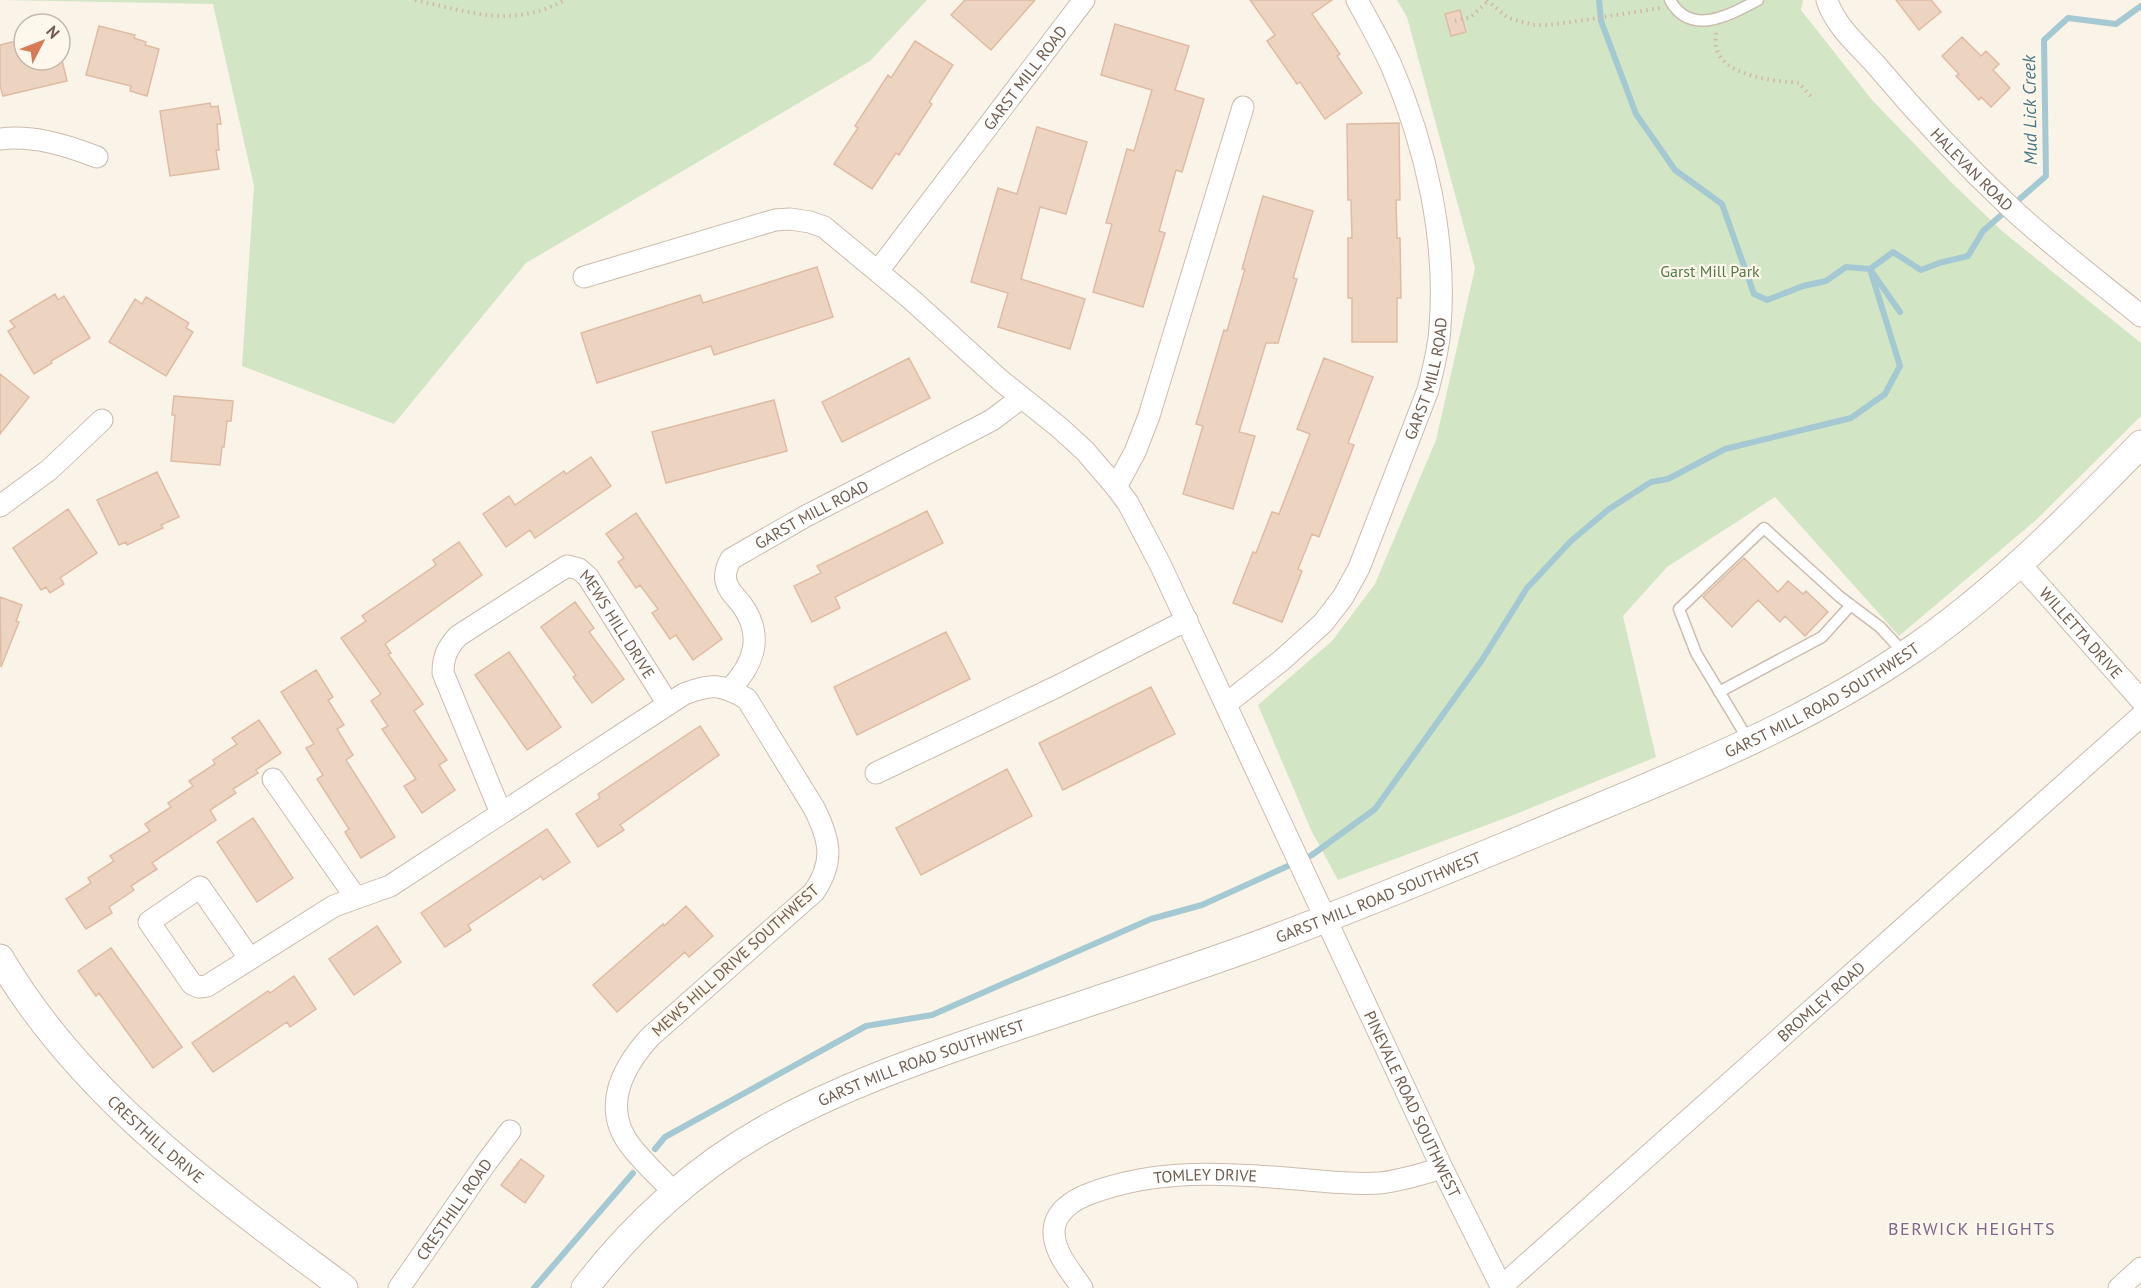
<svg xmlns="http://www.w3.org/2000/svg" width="2141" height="1288" font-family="'PT Sans',sans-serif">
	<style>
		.green { fill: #d2e6c6 }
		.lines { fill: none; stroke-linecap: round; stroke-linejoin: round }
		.stream { stroke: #a4c9d2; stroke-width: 6 }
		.building { fill: #edd4c1; stroke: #debca3; stroke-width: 1.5 }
		.service-casing { stroke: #cbbcae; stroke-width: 13 }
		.minor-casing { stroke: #cbbcae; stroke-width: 23 }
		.tertiary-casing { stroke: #cbbcae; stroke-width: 29 }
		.path { stroke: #d1b8a4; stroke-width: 4; stroke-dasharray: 1.5 4.5; stroke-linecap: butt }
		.service { stroke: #fff; stroke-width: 10 }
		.minor { stroke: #fff; stroke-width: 21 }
		.tertiary { stroke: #fff; stroke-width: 27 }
		.labels { text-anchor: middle; stroke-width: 4.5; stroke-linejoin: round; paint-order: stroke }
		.street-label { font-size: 16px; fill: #715c4e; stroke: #fdf7ec }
		.park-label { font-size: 16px; fill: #567b4a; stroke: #fdf7ec }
		.water-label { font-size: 18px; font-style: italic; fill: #4a7682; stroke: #fdf7ec }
		.neighbourhood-label { font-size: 18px; letter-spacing: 1.5px; fill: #81668d; stroke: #fdf7ec }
	</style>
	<rect width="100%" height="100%" fill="#faf3e7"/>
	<path class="green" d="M0 0H927L870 61 526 263 394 424 242 366 254 186 213 4Z
		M1397 0H1803L1801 10 1872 100 1952 183 2002 231 2141 343V416L2035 521 1899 636 1775 497 1667 567 1623 616 1656 757 1511 816 1338 880 1312 832 1258 705 1332 641 1375 584 1436 440 1475 268 1407 17Z"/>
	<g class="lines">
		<path class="stream" d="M1900 312 1870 269 1893 252 1921 270 1939 263 1968 256 1983 231 2046 176 2044 40 2068 18 2116 24 2141 6
			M655 1149 665 1137 866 1026 932 1015 1151 919 1202 905 1312 855 1375 809 1482 660 1527 588 1571 541 1609 509 1651 482 1668 479 1725 449 1851 418 1885 394 1900 366 1870 269 1846 267 1826 281 1803 286 1767 300 1754 294 1722 204 1675 170 1636 114 1601 21 1599 0
			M534 1288 633 1173"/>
	</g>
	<path class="building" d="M965 0H1035L991 50 951 15Z
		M1250 0H1332L1312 14 1340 54 1337 56 1362 93 1325 119 1300 82 1297 84 1267 41 1275 35Z
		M1896 0H1931L1941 12 1919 30Z
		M1460 10 1466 32 1451 36 1445 14Z
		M1115 24 1189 46 1175 90 1204 99 1182 172 1176 170 1159 231 1165 233 1143 307 1093 292 1112 224 1106 223 1127 149 1134 151 1152 90 1101 75Z
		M99 26 135 35 134 38 146 42 145 45 159 49 147 96 130 91 131 86 86 75Z
		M1962 37 1981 56 1986 51 1999 64 1993 70 2010 88 1991 107 1981 97 1979 100 1956 76 1959 74 1942 56Z
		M24 39V60H62L67 81 3 96 0 86V45Z
		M915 41 953 65 929 102 932 104 899 155 896 153 872 189 834 164 858 128 855 126 888 75 891 78Z
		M210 103 211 107 218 106 221 124H217L219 150H216L219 169 170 176 160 111Z
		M1399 123 1400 200H1396L1397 238H1400L1401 298H1397V342H1352V298H1348V238H1352L1351 200H1348L1347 124Z
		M1037 127 1087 142 1066 214 1040 207 1021 279 1085 299 1070 349 998 327 1008 293 971 282 998 188 1017 194Z
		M1263 196 1313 211 1293 278 1297 279 1278 343H1266L1239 432 1255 436 1233 509 1183 494 1203 426 1196 424 1224 330 1227 331 1245 269H1242Z
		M817 267 833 317 714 355 711 346 597 383 581 333 700 295 703 303Z
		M55 294 58 300 64 296 90 338 51 361 52 363 34 374 8 331 15 327 10 321Z
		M146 297 189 323 186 328 193 332 166 376 109 342 135 299 142 304Z
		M909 358 930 398 842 442 822 402Z
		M1324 358 1373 377 1348 443 1354 445 1319 537 1312 534 1298 569 1302 571 1282 622 1233 603 1253 552 1256 553 1272 512 1279 514 1310 434 1297 429Z
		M0 374 29 397 0 434Z
		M174 396 233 401 231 421H227L224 447H222L220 465 171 461 175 415H172Z
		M774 400 787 451 666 483 652 432Z
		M591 457 611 486 535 538 530 530 506 547 483 514 509 496 515 505 564 471 566 474Z
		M157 472 179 517 161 525 163 528 127 545 126 542 119 545 97 500Z
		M68 509 97 553 60 578 64 584 50 593 46 587 41 590 13 548Z
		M927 511 943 543 835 597 840 608 812 622 794 586 821 573 817 566Z
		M636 513 722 639 693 660 676 635 670 639 652 613 658 609 640 585 636 588 618 562 624 558 606 534Z
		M459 542 482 575 385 644 391 653 388 654 423 704 414 711 447 760 439 765 455 790 422 813 404 786 416 779 382 729 388 726 371 701 381 694 341 638 366 621 362 616 436 565 433 560Z
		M1744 558 1778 592 1788 581 1803 594 1806 591 1828 612 1805 636 1785 616 1780 622 1758 600 1732 627 1703 597Z
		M0 597 22 605 16 621 19 622 1 667Z
		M575 602 594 628 589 632 624 679 592 703 573 677 576 675 541 627Z
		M946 632 970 679 857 735 834 687Z
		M509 652 561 727 527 750 475 675Z
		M316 670 333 697 328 700 344 725 337 729 353 755 346 760 395 837 361 858 345 832 349 829 317 779 323 775 306 748 314 744 281 692Z
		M1151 687 1175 734 1063 790 1039 743Z
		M259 720 281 753 256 770 258 773 233 789 236 793 210 810 216 820 152 863 157 869 131 886 134 890 109 907 112 913 86 929 66 899 91 883 88 878 114 861 110 856 150 831 145 824 171 807 168 803 193 786 189 781 215 764 213 760 237 744 232 738Z
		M700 726 719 755 620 825 624 830 598 847 576 814 600 798 598 794Z
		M1007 769 1032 816 921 875 896 828Z
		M253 818 293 878 257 902 217 842Z
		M547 829 570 862 543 880 541 876 468 925 471 930 445 947 421 913Z
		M686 906 713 936 689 957 685 952 617 1012 593 985 663 924 664 926Z
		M377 926 401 962 354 995 329 959Z
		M111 948 182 1047 153 1068 99 993 96 996 78 971Z
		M294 976 316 1009 290 1027 287 1022 213 1072 192 1043 268 991 270 993Z
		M521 1159 544 1176 525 1203 501 1185Z"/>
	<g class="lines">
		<g class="service-casing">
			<path id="service" d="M1670 0C1691 38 1731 14 1758 0
				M1719 692 1822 637 1851 605
				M1749 741 1696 653 1679 609 1764 528 1840 597 1880 627 1905 654"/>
		</g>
		<g class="minor-casing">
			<g id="minor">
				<path id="s1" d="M1827 0C1834 25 1859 46 1876 65 1918 115 1963 163 2011 208 2052 246 2097 280 2141 316"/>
				<path d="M0 139C33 135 66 145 97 157"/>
				<path id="s2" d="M878 271 1084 0"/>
				<path id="s3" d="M584 277 775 220 790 219 810 222 824 227 912 300 1000 380 1060 428 1085 451 1116 487 1128 503 1160 564 1442 1168 1502 1288"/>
				<path d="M1116 487 1135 452 1149 416 1243 107"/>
				<path d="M0 506 49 470 102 420"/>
				<path id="s4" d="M2020 564 2141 700"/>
				<path id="s5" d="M730 689C754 664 764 636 742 605 736 597 728 591 726 581 724 573 727 566 731 559L806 516 992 420 1021 398"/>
				<path id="s6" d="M1226 704 1282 660 1323 623 1343 597 1359 568 1428 390C1433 369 1439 349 1440 327 1447 239 1426 146 1391 65 1381 43 1368 21 1357 0"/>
				<path d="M876 773 1056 687 1187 620"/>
				<path d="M273 779 356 898"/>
				<path id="s7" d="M501 813 443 673C443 657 447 648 458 636L567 566 579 569 588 577 668 704"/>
				<path d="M250 959 200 887 149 922 192 984 199 987 207 986 334 906 390 886 684 694C711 683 722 684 747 699L814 808C830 840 835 861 814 892L650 1037C621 1069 600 1110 633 1149 646 1165 661 1179 675 1193"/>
				<path id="s8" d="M1501 1287 2141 716"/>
				<path id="s9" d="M399 1288 486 1163 510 1131"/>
				<path id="s10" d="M1082 1288C1071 1271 1054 1253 1054 1232 1054 1212 1073 1200 1089 1194 1156 1168 1227 1173 1297 1179 1324 1181 1352 1185 1379 1183 1401 1181 1421 1174 1442 1168"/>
				<path d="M2119 1288 2141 1268"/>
			</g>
		</g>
		<g class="tertiary-casing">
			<g id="tertiary">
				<path id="s11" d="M0 958C82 1098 217 1193 344 1288"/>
				<path id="s12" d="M585 1288C634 1224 697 1167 767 1128 838 1088 915 1061 992 1035 1080 1005 1169 977 1257 945 1364 905 1469 861 1575 817 1691 769 1809 721 1913 649 1998 590 2069 518 2141 444"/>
			</g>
		</g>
		<path class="path" d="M415 0C471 12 511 29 565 0
			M1487 0 1508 18 1533 25H1548L1585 20 1660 8
			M1455 21 1471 17 1488 1
			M1716 33C1716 37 1715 43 1716 47 1723 77 1775 81 1799 83L1813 99"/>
		<use href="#service" class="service"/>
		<use href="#minor" class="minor"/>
		<use href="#tertiary" class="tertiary"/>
	</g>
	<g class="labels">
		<g class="street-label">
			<text dy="6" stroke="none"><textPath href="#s2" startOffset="243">GARST MILL ROAD</textPath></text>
			<text dy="6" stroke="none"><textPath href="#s1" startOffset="224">HALEVAN ROAD</textPath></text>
			<text dy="6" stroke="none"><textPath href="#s6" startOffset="394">GARST MILL ROAD</textPath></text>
			<text dy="6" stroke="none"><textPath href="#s5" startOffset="238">GARST MILL ROAD</textPath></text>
			<text dy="6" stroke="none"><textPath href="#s7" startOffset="402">MEWS HILL DRIVE</textPath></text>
			<text dy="6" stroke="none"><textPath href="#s4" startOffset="92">WILLETTA DRIVE</textPath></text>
			<text dy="6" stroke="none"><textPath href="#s12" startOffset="1384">GARST MILL ROAD SOUTHWEST</textPath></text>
			<text dy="6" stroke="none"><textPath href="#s12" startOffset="898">GARST MILL ROAD SOUTHWEST</textPath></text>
			<text transform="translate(735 960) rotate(-42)" y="6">MEWS HILL DRIVE SOUTHWEST</text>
			<text dy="6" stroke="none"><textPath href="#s8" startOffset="429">BROMLEY ROAD</textPath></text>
			<text dy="6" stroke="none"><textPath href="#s12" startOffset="412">GARST MILL ROAD SOUTHWEST</textPath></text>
			<text dy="6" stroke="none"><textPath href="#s3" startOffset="1326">PINEVALE ROAD SOUTHWEST</textPath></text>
			<text dy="6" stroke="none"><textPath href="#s11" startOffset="240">CRESTHILL DRIVE</textPath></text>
			<text dy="6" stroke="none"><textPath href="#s10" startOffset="237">TOMLEY DRIVE</textPath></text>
			<text dy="6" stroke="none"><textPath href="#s9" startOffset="96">CRESTHILL ROAD</textPath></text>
		</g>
		<g class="park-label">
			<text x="1710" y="277">Garst Mill Park</text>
		</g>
		<g class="water-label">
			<text transform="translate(2030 110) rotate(-91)" y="6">Mud Lick Creek</text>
		</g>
		<g class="neighbourhood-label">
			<text x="1972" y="1235">BERWICK HEIGHTS</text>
		</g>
	</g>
	<g transform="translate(42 42) rotate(48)"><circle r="28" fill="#fdf7ec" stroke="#c5b9ad" stroke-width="1.5"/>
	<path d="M0-4.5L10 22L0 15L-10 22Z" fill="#d87a58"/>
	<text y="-9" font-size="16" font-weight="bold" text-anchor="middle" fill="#715c4e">N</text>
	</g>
</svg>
